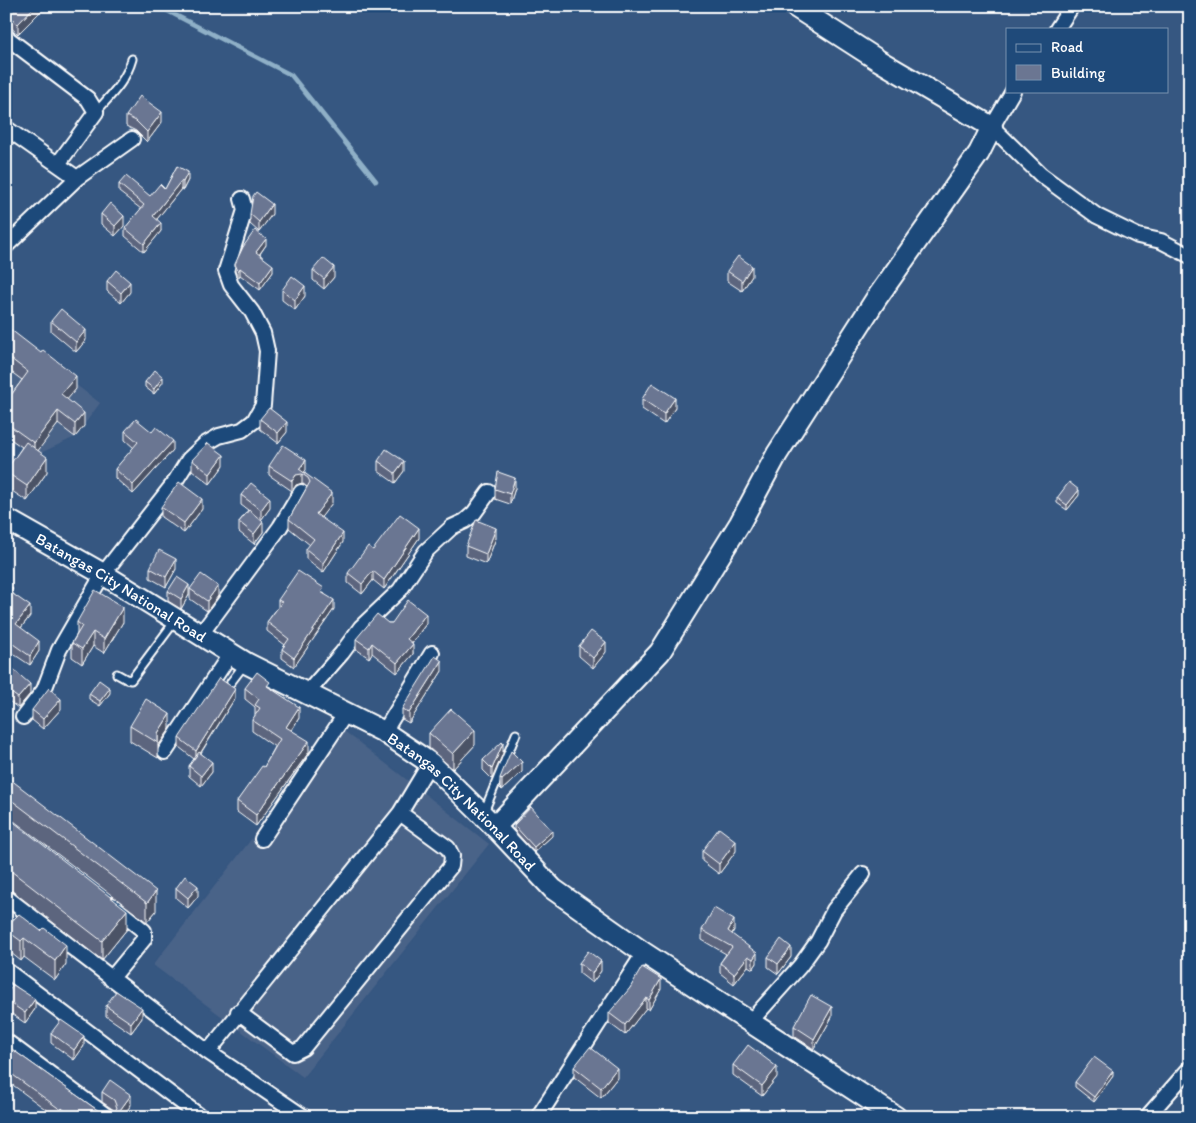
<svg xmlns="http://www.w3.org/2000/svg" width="1196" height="1123" font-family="Itim,sans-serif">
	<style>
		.built { fill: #4a6388 }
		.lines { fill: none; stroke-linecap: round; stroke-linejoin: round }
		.stream { stroke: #8fb0c7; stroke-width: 4.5 }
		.lane-casing { stroke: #fff; stroke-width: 11 }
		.street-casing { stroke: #fff; stroke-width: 18 }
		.secondary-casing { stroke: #fff; stroke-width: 24 }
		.lane { stroke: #1f4a7a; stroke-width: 7 }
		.street { stroke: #1f4a7a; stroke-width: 14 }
		.secondary { stroke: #1f4a7a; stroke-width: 20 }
		.wall { fill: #5c657e; stroke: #fff }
		.shaded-wall { fill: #4b5366; stroke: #fff }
		.building { fill: #6b7692; stroke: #fff }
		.labels { text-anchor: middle; stroke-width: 5; stroke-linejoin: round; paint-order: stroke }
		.street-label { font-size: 16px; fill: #fff; stroke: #1f4a7a }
	</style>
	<rect width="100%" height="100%" fill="#365781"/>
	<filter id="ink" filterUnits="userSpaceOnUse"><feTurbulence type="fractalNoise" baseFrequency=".02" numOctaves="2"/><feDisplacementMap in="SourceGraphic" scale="10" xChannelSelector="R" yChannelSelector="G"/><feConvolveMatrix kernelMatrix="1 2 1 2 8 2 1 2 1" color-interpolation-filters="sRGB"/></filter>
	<g filter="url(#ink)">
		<path class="built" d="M6 332 100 403 75 437 34 456 6 438Z
			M339 727 489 844 303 1077 153 965Z"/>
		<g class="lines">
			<path class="stream" d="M158 6 291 75 376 181"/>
			<g class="lane-casing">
				<path id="lane" d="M96 112C111 95 126 81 132 59
					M117 674 126 679 131 680 175 621
					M231 682 244 665
					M484 812 516 734"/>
			</g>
			<g class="street-casing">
				<path id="street" d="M1057 29 1072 6
					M6 37 88 99 96 112 58 164
					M1013 91 992 127 1041 175 1097 216 1138 236 1161 241 1190 256
					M6 128 77 178 6 246
					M77 178 132 139
					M201 634 280 527 301 492
					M307 693 342 653 361 627 400 590 426 551 452 527 465 521 474 513 489 492
					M23 717 44 690 59 650 103 574 174 483 189 459 205 444 219 436 242 430 254 421 263 405 267 351 263 333 252 312 231 285 226 271 245 210 242 199
					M384 732 432 653
					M165 752 231 653
					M262 839 346 713
					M6 897 208 1052 304 1117
					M6 970 201 1117
					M111 979 144 939V931L112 905
					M238 1012 293 1053 303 1048 451 866 452 856 448 848 400 813
					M750 1022 800 966 818 941 834 910 863 874
					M6 1041 108 1117
					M208 1052 400 813 430 763
					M538 1117 644 953
					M1147 1117 1190 1068"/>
			</g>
			<g class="secondary-casing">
				<g id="secondary">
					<path id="s1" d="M6 519 103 574 246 663 384 732 430 763 495 827 553 889 644 953 896 1117"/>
					<path d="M495 827 660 652 740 523 777 454 876 299 979 153 992 127 878 60 794 6"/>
				</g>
			</g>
			<use href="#lane" class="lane"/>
			<use href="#street" class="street"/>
			<use href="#secondary" class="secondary"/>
		</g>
		<path class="wall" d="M6 6H42V10L18 34 6 23Z
			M126 116 162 122 147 142 136 131 126 126Z
			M177 166 188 180 183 190 181 189 157 219 161 231 144 252 125 236V228L141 209 119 192V184L150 196 165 189Z
			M101 214 124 226 115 236 101 224Z
			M250 214H272L259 232 250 224Z
			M266 245 260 254 273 272 260 290 240 275 238 278 235 271V264Z
			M313 270 334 277 324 289 313 280Z
			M727 271 752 276 742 291 727 281Z
			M107 281 130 292 121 303 107 291Z
			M282 290 305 296 295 310 282 300Z
			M51 321 86 340 76 352 51 331Z
			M6 326 76 389 67 399 84 426 75 437 58 424 38 450 47 472 27 501 6 487V468L7 470 22 447 6 436V402L22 380 6 368Z
			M145 382H163L154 394 145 387Z
			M642 399 675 408 664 424 642 409Z
			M260 419 287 432 278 443 260 429Z
			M125 431 173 450 133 494 115 478V469L134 448 125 440Z
			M192 460 224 465 210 484 192 470Z
			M378 461 404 471 395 483 378 471Z
			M269 466 306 470 304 472 332 503 321 517 343 542 323 573 306 559V549L310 545 289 528V519L307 487 302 483 296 485 292 491 269 475Z
			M515 488 510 504 495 499V489Z
			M241 495 270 508 261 520 263 532 254 544 239 532V522L248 510 241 505Z
			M1079 495 1067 510 1057 503V498Z
			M161 507 202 509 184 533 161 517Z
			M419 538 384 589 373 580 362 594 348 583V573L373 550Z
			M496 538 486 564 466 556V546Z
			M150 568 176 569 166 587 150 578Z
			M6 584 30 616 21 628 39 651 30 665 6 649Z
			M190 589 218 596 207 611 190 599Z
			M168 591 189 595 181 609 168 601Z
			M324 593 334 609 294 667 282 658V649L285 645 267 631V622L278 607V600Z
			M77 622H123L104 653 93 646 82 664 72 657V643L77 635Z
			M388 623 426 624 412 643 413 654 397 673 372 653 369 658 356 649V639Z
			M579 646 606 652 593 668 579 656Z
			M442 671 409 723 402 719V709Z
			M6 677 30 694 18 708 6 699Z
			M245 688H270L299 718 292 730 309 752 256 826 237 812V801L264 767 275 747 252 731V720L255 716V707L245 699Z
			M110 693 100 706 89 699V694Z
			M235 698 201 753 212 772 201 786 189 776V766L194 759 179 747V738Z
			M61 709 43 729 32 720V710Z
			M130 726 170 729 158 746V758L130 741Z
			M429 733 475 745 453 769 429 748Z
			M503 753 492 779 483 770V760Z
			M522 772 502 790 500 788V778Z
			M6 776 156 911 147 922 6 815Z
			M6 816 127 929 102 960 11 890 6 889Z
			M514 825 552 836 534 852 514 830Z
			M702 851H736L719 874 702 861Z
			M176 888 198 896 188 908 176 898Z
			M6 923 66 964 55 980 24 957 21 961 6 949Z
			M702 930H734L732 934 757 963 753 969 748 966 734 984 720 973V963L726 954 702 940Z
			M768 957H791L778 974 768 967Z
			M579 963 601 971 592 983 579 973Z
			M661 989 649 1010 646 1008 625 1035 609 1023V1013Z
			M6 995 35 1009 25 1023 6 1010Z
			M106 1006 142 1018 131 1033 106 1016Z
			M832 1017 814 1049 794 1036V1026Z
			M51 1033 84 1046 74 1060 51 1043Z
			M6 1045 103 1114 111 1115 114 1112V1110L102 1102V1092L131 1105 122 1117H56L6 1080Z
			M733 1065 777 1077 762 1096 733 1075Z
			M574 1067 617 1078 601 1098 574 1077Z
			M1113 1076 1094 1102 1075 1087V1082Z"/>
		<path class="shaded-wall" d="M35 6H42V10L18 34V24Z
			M162 112V122L147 142V132Z
			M188 172V180L183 190V182Z
			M181 181V189L153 224V216Z
			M272 204V214L259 232V222Z
			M124 216V226L115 236V226Z
			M161 223V231L144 252V244Z
			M266 239V245L256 259V252Z
			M273 265V272L260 290V283Z
			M752 266V276L742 291V281Z
			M334 267V277L324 289V279Z
			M240 268V275L238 278V271Z
			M130 282V292L121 303V293Z
			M305 286V296L295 310V300Z
			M86 330V340L76 352V342Z
			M76 376V389L61 407V394Z
			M163 377V382L154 394V389Z
			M675 398V408L664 424V414Z
			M58 411V424L34 456V443Z
			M84 413V426L75 437V424Z
			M287 422V432L278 443V433Z
			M173 441V450L133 494V485Z
			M224 455V465L210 484V474Z
			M47 457V472L27 501V486Z
			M306 460V470L302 475V483L296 485 292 491V481Z
			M404 461V471L395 483V473Z
			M515 478V488L510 504V494Z
			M1079 490V495L1067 510V505Z
			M332 493V503L316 524V514Z
			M270 498V508L261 520V510Z
			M202 499V509L184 533V523Z
			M263 522V532L254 544V534Z
			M419 528V538L384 589V580Z
			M496 528V538L486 564V554Z
			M343 533V542L323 573V563Z
			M176 559V569L166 587V577Z
			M373 571V580L362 594V584Z
			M189 585V595L181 609V599Z
			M218 586V596L207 611V601Z
			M334 600V609L294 667V658Z
			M30 606V616L16 634V624Z
			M123 607V622L104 653V639Z
			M426 614V624L407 649V639Z
			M93 632V646L82 664V649Z
			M39 641V651L30 665V656Z
			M606 642V652L593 668V658Z
			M372 643V653L369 658V648Z
			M413 644V654L397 673V663Z
			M442 661V671L409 723V713Z
			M30 684V694L18 708V698Z
			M110 688V693L100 706V701Z
			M235 689V698L196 760V751Z
			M61 699V709L43 729V719Z
			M299 707V718L286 738V727Z
			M170 714V729L158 746V733Z
			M475 730V745L453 769V754Z
			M309 741V752L256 826V815Z
			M503 743V753L492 779V769Z
			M212 762V772L201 786V776Z
			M522 762V772L502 790V780Z
			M552 831V836L534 852V847Z
			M736 841V851L719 874V864Z
			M198 886V896L188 908V898Z
			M156 891V911L147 922V903Z
			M127 910V929L102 960V941Z
			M734 920V930L728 941V931Z
			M24 938V957L21 961V941Z
			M66 945V964L55 980V961Z
			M791 947V957L778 974V964Z
			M757 953V963L753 969V959Z
			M748 956V966L734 984V974Z
			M601 961V971L592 983V973Z
			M661 979V989L649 1010V1000Z
			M646 998V1008L625 1035V1025Z
			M35 999V1009L25 1023V1013Z
			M832 1007V1017L814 1049V1039Z
			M142 1008V1018L131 1033V1023Z
			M84 1036V1046L74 1060V1050Z
			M777 1067V1077L762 1096V1086Z
			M617 1068V1078L601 1098V1088Z
			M1113 1071V1076L1094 1102V1097Z
			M131 1095V1105L122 1117H115Z
			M62 1108V1117H61V1110Z"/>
		<path class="building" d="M6 6H35L18 24 6 13Z
			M140 96 162 112 147 132 136 121 126 116Z
			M177 166 188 172 183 182 181 181 153 216 161 223 144 244 125 228 144 205 119 184 126 176 150 196 160 184 165 189Z
			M256 192 272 204 259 222 250 214 253 196Z
			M110 203 124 216 115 226 101 214Z
			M255 230 266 239 256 252 273 265 260 283 240 268 238 271 235 264 243 247Z
			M738 256 752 266 742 281 727 271Z
			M323 258 334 267 324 279 313 270Z
			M116 270 130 282 121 293 107 281Z
			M292 276 305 286 295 300 282 290Z
			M61 309 86 330 76 342 51 321Z
			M6 326 41 353 43 350 76 376 61 394 84 413 75 424 58 411 34 443 6 423V402L28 372 6 355Z
			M155 370 163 377 154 389 145 382Z
			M652 383 675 398 664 414 642 399Z
			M269 408 287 422 278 433 260 419Z
			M136 419 152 432 156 427 173 441 133 485 115 469 138 442 125 431Z
			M26 442 47 457 27 486 6 472V470Z
			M208 443 224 455 210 474 192 460Z
			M283 445 306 460 299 469 332 493 316 514 343 533 323 563 306 549 314 539 289 519 310 482 308 478 302 474 296 475 292 481 269 466Z
			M386 449 404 461 395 473 378 461Z
			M498 472 515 478 510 494 495 489Z
			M179 482 202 499 184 523 161 507Z
			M1069 482 1079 490 1067 505 1057 498Z
			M251 483 270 498 261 510 241 495Z
			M249 510 263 522 254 534 239 522Z
			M400 514 419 528 384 580 373 571 362 584 348 573 368 546 373 550Z
			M476 520 496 528 486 554 466 546Z
			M159 550 176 559 166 577 150 568Z
			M298 571 324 588 321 592 334 600 294 658 282 649 289 639 267 622 282 602 278 600Z
			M201 574 218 586 207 601 190 589Z
			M177 577 189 585 181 599 168 591Z
			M6 584 13 589 6 597Z
			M95 590 123 607 104 639 93 632 82 649 72 643 82 626 77 622Z
			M10 592 30 606 16 624 39 641 30 656 6 639V597Z
			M408 600 426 614 407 639 413 644 397 663 372 643 369 648 356 639 377 614 388 623H392Z
			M591 631 606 642 593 658 579 646Z
			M435 656 442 661 409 713 402 709Z
			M13 669 30 684 18 698 6 689V677Z
			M257 672 270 682 267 686 299 707 286 727 309 741 256 815 237 801 262 766 264 767 280 739 252 720 260 708 255 705 259 699 245 688Z
			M219 678 235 689 196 751 179 738Z
			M99 680 110 688 100 701 89 694Z
			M49 688 61 699 43 719 32 710Z
			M146 699 170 714 158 733V743L130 726Z
			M451 709 475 730 453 754 429 733Z
			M502 742 503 743 492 769 483 760Z
			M511 751 522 762 502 780 500 778Z
			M199 752 212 762 201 776 189 766Z
			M6 776 156 891 147 903 6 796Z
			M531 807 552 831 534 847 514 825Z
			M6 816 127 910 102 941 11 871 6 870Z
			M719 828 736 841 719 864 702 851Z
			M185 876 198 886 188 898 176 888Z
			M714 908 734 920 728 931 757 953 753 959 748 956 734 974 720 963 732 947 702 930Z
			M19 914 41 931 44 928 66 945 55 961 24 938 21 941 6 930V923L9 924Z
			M781 939 791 947 778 964 768 957Z
			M588 951 601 961 592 973 579 963Z
			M642 967 661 979 649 1000 646 998 625 1025 609 1013 630 988Z
			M13 985 35 999 25 1013 6 1000V995Z
			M116 991 142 1008 131 1023 106 1006Z
			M811 995 832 1007 814 1039 794 1026Z
			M61 1020 84 1036 74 1050 51 1033Z
			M6 1045 103 1114 111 1115 117 1108 114 1100 102 1092 110 1080 131 1095 115 1117H72L62 1108 61 1110 6 1070Z
			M748 1045 777 1067 762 1086 733 1065Z
			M590 1047 617 1068 601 1088 574 1067Z
			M1094 1057 1113 1071 1094 1097 1075 1082Z
			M6 1109 17 1117H6Z
			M598 1112 606 1117H595Z"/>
	</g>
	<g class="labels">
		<g class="street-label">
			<text dy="6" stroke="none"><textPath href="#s1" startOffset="134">Batangas City National Road</textPath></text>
			<text dy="6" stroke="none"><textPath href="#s1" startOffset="539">Batangas City National Road</textPath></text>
		</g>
	</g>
	<rect width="1196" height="1123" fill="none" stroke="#1f4a7a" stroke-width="25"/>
	<rect x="12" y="12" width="1171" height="1098" fill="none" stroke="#fff" stroke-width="2" filter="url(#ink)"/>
	<rect x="1006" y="28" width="162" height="65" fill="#1f4a7a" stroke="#7992af"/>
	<rect x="1016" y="44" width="25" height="8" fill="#1f4a7a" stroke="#7992af"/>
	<text x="1051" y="52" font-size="15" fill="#ffffff">Road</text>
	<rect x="1016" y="65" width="25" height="15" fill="#6b7692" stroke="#7992af"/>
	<text x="1051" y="78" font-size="15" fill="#ffffff">Building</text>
</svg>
